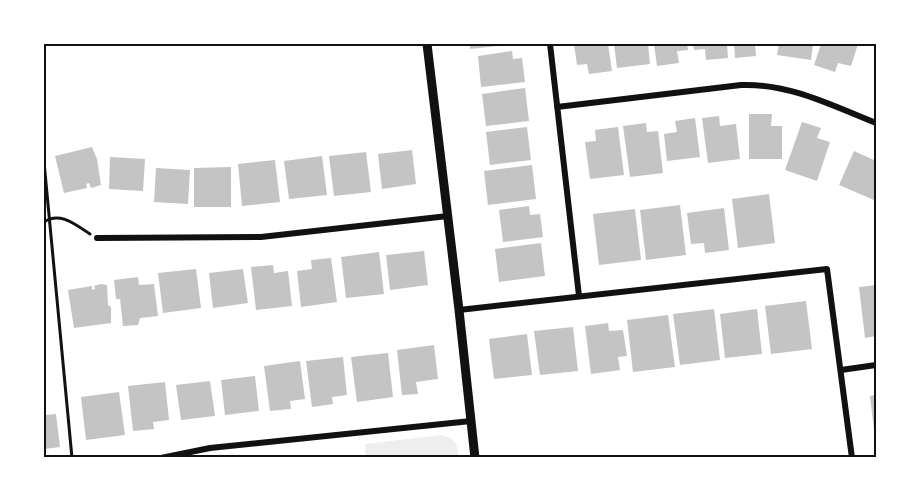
<svg xmlns="http://www.w3.org/2000/svg" width="920" height="501" font-family="'Space Grotesk',sans-serif">
	<style>
		.green { fill: #eee }
		.building { fill: #c4c4c4 }
		.lines { fill: none; stroke-linecap: round; stroke-linejoin: round }
		.path { stroke: #111; stroke-width: 3 }
		.minor { stroke: #111; stroke-width: 6 }
		.tertiary { stroke: #111; stroke-width: 9 }
		.neatline { fill: none; stroke: #111; stroke-width: 2 }
	</style>
	<rect width="100%" height="100%" fill="#fff"/>
	<path class="green" d="M442 435C456 439 457 444 459 457H366L365 444Z"/>
	<path class="building" d="M470 44H507V45L470 49Z
		M574 44H608L612 71 589 74 587 64 577 65Z
		M614 44H648L650 64 617 68Z
		M654 44H687L688 50 677 51 679 63 657 66Z
		M693 44H727L728 58 706 60 705 49 694 50Z
		M734 44H755L756 56 735 58Z
		M779 44H813L811 60 777 55Z
		M821 44H858L851 66 838 63 835 72 814 65Z
		M512 51 513 59 522 58 525 82 481 87 478 56Z
		M525 88 529 121 486 126 482 94Z
		M749 114H772L771 126H782V159H749Z
		M719 116 720 126 736 124 740 159 708 163 702 118Z
		M695 118 700 157 667 161 664 134 677 132 675 121Z
		M802 122 821 128 817 138 830 142 817 181 785 170Z
		M646 123 647 132 658 131 663 173 630 177 623 126Z
		M527 127 531 160 490 165 486 132Z
		M618 127 624 175 590 179 585 142 596 141 595 130Z
		M92 147 97 159 101 185 91 188 89 183 86 184 87 188 64 193 55 156Z
		M412 150 416 184 382 189 378 154Z
		M854 151 876 161V195L874 200 839 185Z
		M366 152 371 192 334 196 329 156Z
		M322 156 327 195 289 199 284 161Z
		M110 157 145 159 143 191 109 189Z
		M275 160 280 202 242 206 238 164Z
		M532 165 536 199 488 205 484 171Z
		M231 167V207H194V168Z
		M156 168 190 170 188 204 154 202Z
		M769 194 775 243 738 248 732 199Z
		M680 205 686 255 646 260 640 210Z
		M529 206 530 215 540 214 543 237 503 242 499 210Z
		M724 208 729 250 705 253 704 243 691 244 687 213Z
		M635 209 641 260 599 265 593 214Z
		M541 243 545 276 499 282 495 249Z
		M424 251 428 285 390 290 386 255Z
		M379 252 384 294 346 298 341 257Z
		M331 258 337 302 301 307 297 271 312 269 311 260Z
		M273 265 274 273 288 271 292 306 256 310 251 267Z
		M196 269 201 308 163 313 158 273Z
		M243 269 248 303 213 308 209 273Z
		M138 277 139 285 154 284 158 316 140 318 138 325 123 326 120 299H116L114 280Z
		M101 284 107 285 108 305 111 307V323L74 328 68 290 92 286V290L95 289 94 286Z
		M876 285V336L865 338 859 287Z
		M806 301 812 349 771 354 765 306Z
		M714 309 720 360 680 365 673 314Z
		M757 309 762 354 725 358 720 314Z
		M668 315 675 367 633 372 627 320Z
		M608 323 609 331 623 330 627 356 618 357 620 370 591 374 585 326Z
		M573 327 578 371 540 375 534 331Z
		M527 334 532 375 494 379 489 339Z
		M434 345 438 379 416 382 418 394 402 395 397 350Z
		M388 353 393 397 357 402 351 357Z
		M343 357 347 395 332 397 333 404 312 407 306 361Z
		M300 361 305 399 290 401 291 409 270 411 264 366Z
		M255 376 259 411 225 415 221 380Z
		M210 381 215 416 181 420 176 385Z
		M165 382 169 420 153 422 154 429 133 431 128 386Z
		M119 392 125 435 86 440 81 397Z
		M876 395V439H875L870 396Z
		M56 414 60 447 44 449V415Z"/>
	<g class="lines">
		<path class="path" d="M44 162 72 458
			M44 222C60 211 76 225 90 234"/>
		<path class="minor" d="M550 44 579 296
			M557 107 741 85C789 83 833 106 876 123
			M97 238 261 237 448 216
			M459 310 827 269 852 458
			M841 370 876 365
			M161 458 210 448 471 421"/>
		<path class="tertiary" d="M427 44 459 310 475 458"/>
	</g>
	<rect width="920" height="501" fill="none" stroke="#ffffff" stroke-width="90"/>
	<rect x="45" y="45" width="830" height="411" class="neatline"/>
</svg>
